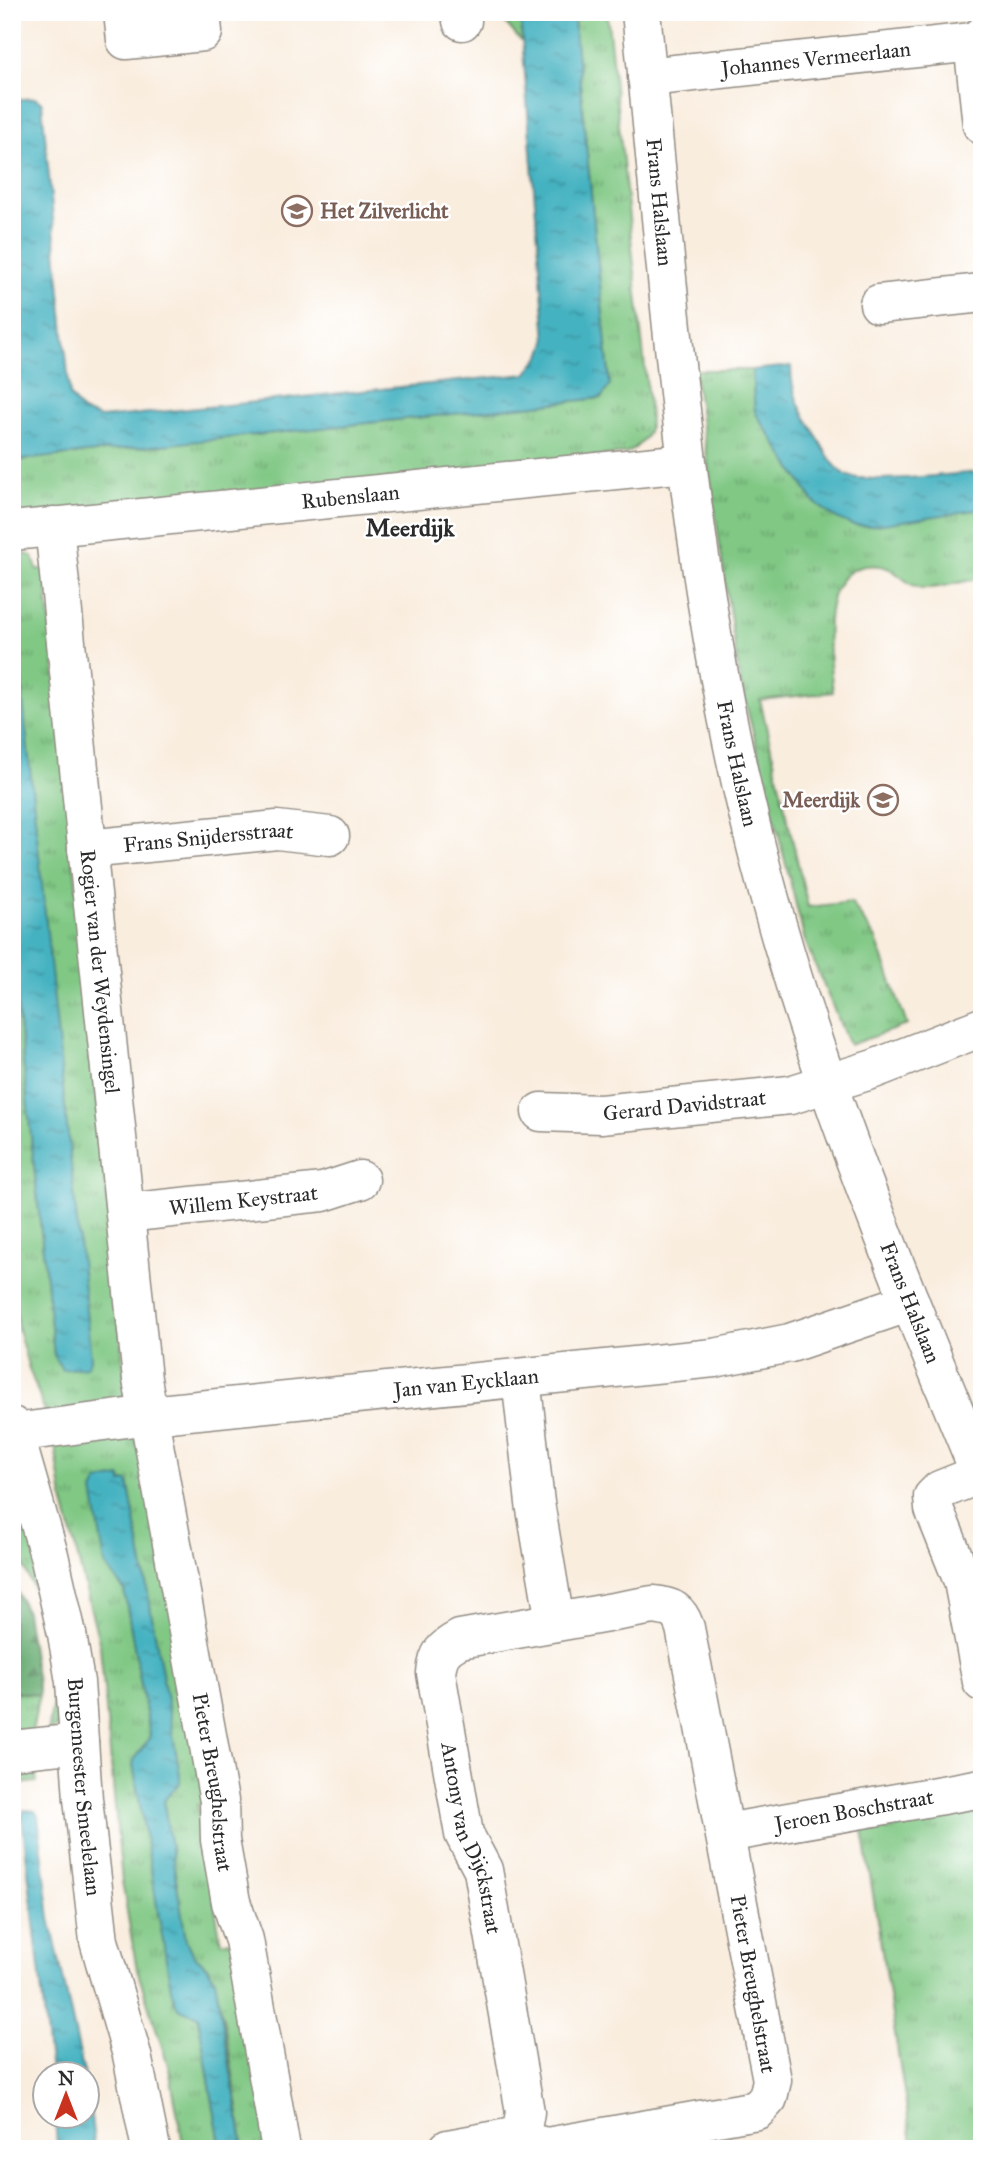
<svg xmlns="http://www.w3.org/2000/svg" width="994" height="2161" font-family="'IM FELL Great Primer',serif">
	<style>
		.grass { fill: url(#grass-tufts); stroke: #567a58; stroke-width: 2 }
		.forest { fill: url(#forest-firs); stroke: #4a6c4e; stroke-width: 2 }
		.water { fill: url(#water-ripples); stroke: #386e76; stroke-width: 2 }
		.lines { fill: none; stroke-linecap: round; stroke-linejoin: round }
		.minor-casing { stroke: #928c84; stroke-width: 41 }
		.minor { stroke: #fff; stroke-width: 38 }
		.labels { text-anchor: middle; stroke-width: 5; stroke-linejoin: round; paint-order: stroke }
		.street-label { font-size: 21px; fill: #2b2b2b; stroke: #fff }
		.education-label { font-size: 21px; font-weight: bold; fill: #785e54; stroke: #fff; text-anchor: start }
		.quarter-label { font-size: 24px; font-weight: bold; fill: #2b2b2b; stroke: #fff }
	</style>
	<defs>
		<pattern id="grass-tufts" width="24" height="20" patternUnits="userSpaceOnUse" patternTransform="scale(1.75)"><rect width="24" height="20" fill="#80c884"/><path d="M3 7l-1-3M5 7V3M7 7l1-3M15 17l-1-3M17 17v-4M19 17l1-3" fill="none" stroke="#69a36c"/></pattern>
		<pattern id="forest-firs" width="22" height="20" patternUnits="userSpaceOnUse" patternTransform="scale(1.75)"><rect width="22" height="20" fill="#68ac72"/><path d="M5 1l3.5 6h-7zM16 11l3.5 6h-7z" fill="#568c5e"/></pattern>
		<pattern id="water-ripples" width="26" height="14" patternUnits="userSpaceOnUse" patternTransform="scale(1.75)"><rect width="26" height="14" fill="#45b2c1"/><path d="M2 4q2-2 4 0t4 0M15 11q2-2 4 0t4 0" fill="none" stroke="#3a919d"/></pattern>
	</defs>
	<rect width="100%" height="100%" fill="#fff"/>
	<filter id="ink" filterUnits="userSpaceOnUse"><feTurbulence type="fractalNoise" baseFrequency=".0143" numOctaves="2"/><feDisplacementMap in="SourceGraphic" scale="14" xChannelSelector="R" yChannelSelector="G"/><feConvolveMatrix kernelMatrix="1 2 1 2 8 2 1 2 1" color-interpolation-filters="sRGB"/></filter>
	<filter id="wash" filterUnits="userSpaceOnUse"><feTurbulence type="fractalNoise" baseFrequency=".00686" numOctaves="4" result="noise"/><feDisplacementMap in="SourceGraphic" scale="28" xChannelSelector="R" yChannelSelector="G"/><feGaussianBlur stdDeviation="1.57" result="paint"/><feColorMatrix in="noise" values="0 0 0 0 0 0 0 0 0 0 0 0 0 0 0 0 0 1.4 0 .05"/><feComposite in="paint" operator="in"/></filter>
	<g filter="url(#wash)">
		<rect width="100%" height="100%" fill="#f9edde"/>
		<path class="grass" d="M496 12H520L522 42Z
			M573 12H607L647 387C649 418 658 436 627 453L12 521V461L601 398 610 385Z
			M694 370H752L755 412 814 502 939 515 982 509V579C961 580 944 589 923 588 906 587 897 568 880 566 813 558 829 654 833 692L760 700 808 907 851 902 876 939 907 1025 849 1045 805 941 739 676Z
			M17 551 32 556 37 569H45L126 1391 120 1400 46 1414 28 1366 18 1329 13 1286 12 956 54 1355 12 594V552Z
			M129 1431 145 1452 208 1802 197 1805 221 1942 233 1941 270 2149H244C235 2090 229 2029 211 1973 207 1962 193 1962 186 1940L164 1805 165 1799 180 1783V1775L128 1481 122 1482 121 1478 109 1570 124 1590 150 1735C147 1748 136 1751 133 1764L174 2002 198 2016 221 2149H184L169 2068 137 1970 131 1935 122 1881 100 1646 63 1499 54 1439Z
			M12 1474 48 1595 60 1724 48 1733 55 1688 40 1603 25 1569 12 1554Z
			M12 1688 15 1692 39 1695 32 1732 12 1735Z
			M34 1761 37 1782 12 1785V1764Z
			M982 1804V2149H913L862 1824Z"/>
		<path class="forest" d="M12 1580 26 1612 39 1695 15 1692 12 1688Z"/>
		<path class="water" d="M520 12H573L610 385 601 398 12 461V100L35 98 42 103 70 396 83 412 101 418 526 374 541 356 546 341Z
			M791 366C791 393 800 409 814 431 822 445 832 467 846 475 865 485 955 473 982 472V509L870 526 852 525 834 517 814 502 755 412 752 370Z
			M12 594 91 1358 86 1367 62 1370 54 1355 12 956Z
			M121 1477 122 1482 128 1481 180 1775V1783L165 1799 164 1805 186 1940C192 1959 206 1962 215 1979L244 2149H221L198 2016 178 2008 171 1989 133 1764C136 1751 147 1748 150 1735L124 1590 105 1564 93 1491 98 1481Z
			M24 1810 35 1811 38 1816 50 1918 84 2073H51L22 1818Z
			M88 2092 95 2149H57L55 2116H88Z"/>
	</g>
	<g filter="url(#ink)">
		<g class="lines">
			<g class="minor-casing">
				<g id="minor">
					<path d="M123 12 126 40 203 32 201 12"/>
					<path d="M461 12 462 21"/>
					<path id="s1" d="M641 12C669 285 686 559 751 826 805 1051 894 1265 982 1478"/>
					<path d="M973 42 982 125"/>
					<path id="s2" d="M647 77 973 42 982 36"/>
					<path d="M879 304 982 293"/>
					<path id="s3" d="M54 526 142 1379 219 1801 220 1840 231 1902 244 1940 281 2149"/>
					<path id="s4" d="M12 531 686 463"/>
					<path id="s5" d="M87 849 277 830 330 836"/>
					<path id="s6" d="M541 1112 601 1114 790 1095 874 1069 982 1027"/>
					<path id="s7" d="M125 1213 323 1192 360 1180"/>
					<path d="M521 1378 535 1503 555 1622"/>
					<path id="s8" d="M12 1426 49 1555 67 1634 75 1682 83 1799 99 1941 132 2055 151 2149"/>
					<path id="s9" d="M14 1433 149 1415 714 1358 790 1343 910 1302"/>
					<path d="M980 1474 940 1490 933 1497 934 1509 963 1581 982 1682"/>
					<path d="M12 1750 79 1743"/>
					<path id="s10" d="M726 1833 982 1788"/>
					<path id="s11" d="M448 2149 508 2138 547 2147 757 2110 768 2098 772 2080 685 1628C679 1610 672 1607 653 1605L460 1639C443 1648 438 1654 436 1673L464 1834 483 1870 525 2112 520 2141"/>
				</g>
			</g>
			<use href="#minor" class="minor"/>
		</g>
	</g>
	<defs>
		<g id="school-ring" transform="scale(1.575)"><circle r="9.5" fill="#fff" stroke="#8d6e63" stroke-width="1.5"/><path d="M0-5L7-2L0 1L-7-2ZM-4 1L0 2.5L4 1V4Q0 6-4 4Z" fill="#8d6e63"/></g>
	</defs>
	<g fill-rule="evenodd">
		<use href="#school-ring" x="297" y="211"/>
		<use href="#school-ring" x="883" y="800"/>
	</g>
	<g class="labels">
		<g class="street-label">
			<text dy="7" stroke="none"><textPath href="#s2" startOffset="170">Johannes Vermeerlaan</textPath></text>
			<text dy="7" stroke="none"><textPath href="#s1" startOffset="191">Frans Halslaan</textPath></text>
			<text dy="7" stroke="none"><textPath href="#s4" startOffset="340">Rubenslaan</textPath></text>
			<text dy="7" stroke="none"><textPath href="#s1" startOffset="758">Frans Halslaan</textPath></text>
			<text dy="7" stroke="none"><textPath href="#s5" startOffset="122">Frans Snijdersstraat</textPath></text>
			<text dy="7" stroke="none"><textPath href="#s3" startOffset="448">Rogier van der Weydensingel</textPath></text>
			<text dy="7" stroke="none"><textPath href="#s6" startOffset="144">Gerard Davidstraat</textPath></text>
			<text dy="7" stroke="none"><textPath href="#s7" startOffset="119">Willem Keystraat</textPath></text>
			<text dy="7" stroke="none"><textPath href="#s1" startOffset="1325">Frans Halslaan</textPath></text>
			<text dy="7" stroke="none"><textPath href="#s9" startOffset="455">Jan van Eycklaan</textPath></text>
			<text dy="7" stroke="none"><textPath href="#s3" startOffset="1267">Pieter Breughelstraat</textPath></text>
			<text dy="7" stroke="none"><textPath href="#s8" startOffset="369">Burgemeester Smeelelaan</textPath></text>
			<text dy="7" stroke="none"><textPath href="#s10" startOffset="130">Jeroen Boschstraat</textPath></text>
			<text dy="7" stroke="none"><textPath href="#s11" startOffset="1262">Antony van Dijckstraat</textPath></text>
			<text transform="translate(753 1984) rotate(80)" y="7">Pieter Breughelstraat</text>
		</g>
		<g class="education-label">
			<text x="320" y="218">Het Zilverlicht</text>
			<text x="860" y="807" text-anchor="end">Meerdijk</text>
		</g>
		<g class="quarter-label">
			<text x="410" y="536">Meerdijk</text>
		</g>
	</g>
	<rect width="994" height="2161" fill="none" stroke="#fff" stroke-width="42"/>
	<g transform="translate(66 2095)"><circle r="33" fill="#ffffff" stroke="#aaaaaa" stroke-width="2"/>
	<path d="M0-5L12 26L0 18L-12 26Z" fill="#c8321e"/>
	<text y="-10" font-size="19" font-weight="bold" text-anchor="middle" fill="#2b2b2b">N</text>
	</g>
</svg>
